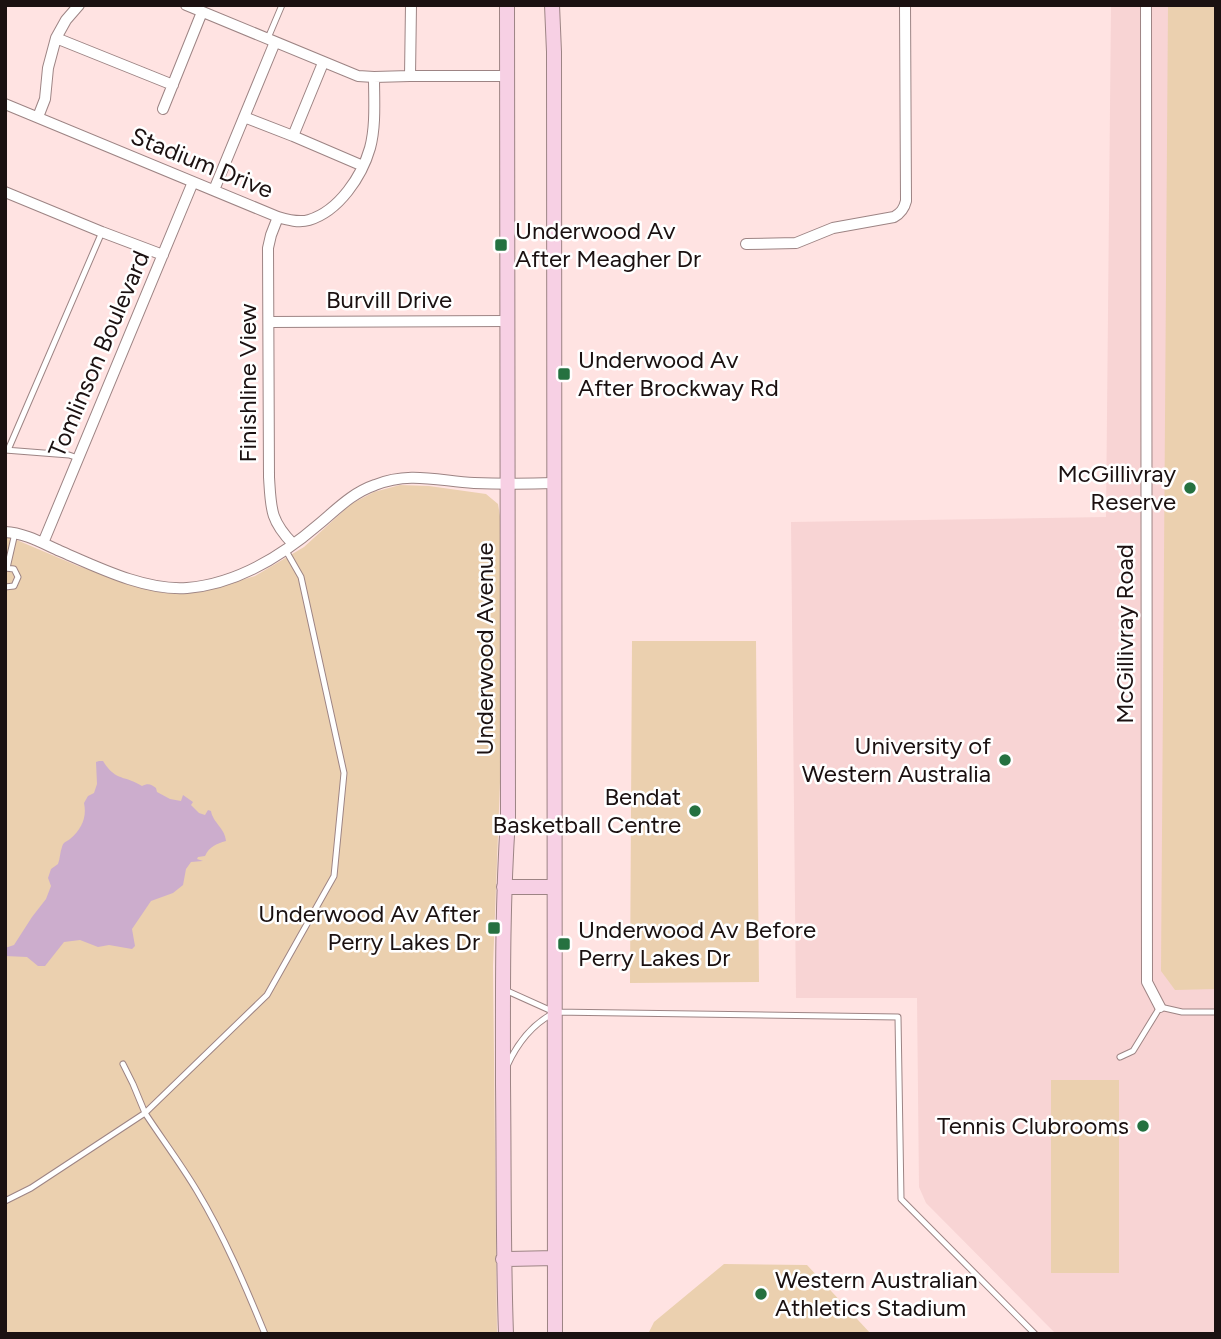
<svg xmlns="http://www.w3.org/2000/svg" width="1221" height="1339" font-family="Figtree,sans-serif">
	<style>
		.built { fill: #f8d4d4 }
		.green { fill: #ebd0af }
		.water { fill: #ccadcd }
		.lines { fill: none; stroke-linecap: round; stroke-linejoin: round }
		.lane-casing { stroke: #9d8484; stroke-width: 7 }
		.street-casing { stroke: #9d8484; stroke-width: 12 }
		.secondary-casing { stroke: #9d8484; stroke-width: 16 }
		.lane { stroke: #fff; stroke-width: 5 }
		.street { stroke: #fff; stroke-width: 10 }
		.secondary { stroke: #f7d0e4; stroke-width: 14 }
		.poi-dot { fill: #257140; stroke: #fff; stroke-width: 2.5 }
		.labels { text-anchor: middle; stroke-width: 5; stroke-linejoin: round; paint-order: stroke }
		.street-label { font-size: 24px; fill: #1b1111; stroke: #fff }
		.poi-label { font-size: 24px; fill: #1b1111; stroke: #fff; text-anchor: end }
	</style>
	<rect width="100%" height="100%" fill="#ffe3e2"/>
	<path class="built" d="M1111 5H1216V1334H1056L926 1203 919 1187 917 998H796L791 522 1106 517Z"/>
	<path class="green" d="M1168 5H1216V989L1175 990 1161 971Z
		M400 485 429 486 486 494 498 504 500 516V782L493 966 497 1334H5V538H12L78 566 164 593 202 592 255 576 304 547 351 504 374 492Z
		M632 641H756L759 982 630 983Z
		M1051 1080H1119V1273H1051Z
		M724 1264 807 1265 871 1334H648L654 1322Z"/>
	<path class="water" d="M99 761H103C116 782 125 775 142 786 148 783 151 784 156 788L157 792 170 799 181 801 183 795 193 802 191 805 199 813 205 815 208 810 211 811C213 823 225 828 226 841 216 844 210 846 205 856L198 857 197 859 203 861 191 862 186 869 183 885 173 893 151 901 132 929 135 946 132 949 109 945 98 947 80 940 64 942 45 966H38L27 957 5 956V948L14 945 32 917 46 899 51 886 48 878 51 869 58 864C60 859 60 852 62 847 64 841 65 843 70 839 82 829 87 817 84 803L88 796 94 793 97 784 96 762Z"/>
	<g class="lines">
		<g class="lane-casing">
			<path id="lane" d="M268 38 282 5
				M5 450 69 455 78 458
				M8 450 102 232
				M5 568 14 569 18 577 14 586 5 587
				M7 568 15 533
				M505 990 554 1012 898 1017 901 1199 1035 1334
				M1120 1057 1133 1051 1160 1007 1182 1012H1216
				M123 1064 133 1084 145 1113 267 995 334 876 344 773 301 577 285 549
				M507 1066C517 1044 530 1026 552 1014
				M5 1201 31 1188 145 1113C162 1139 181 1164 197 1191 224 1236 245 1285 265 1334"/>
		</g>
		<g class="street-casing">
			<path id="street" d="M186 5 358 76 374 77 410 76H508
				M1146 5 1147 982 1160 1007
				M56 38 173 85
				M410 76 411 5
				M5 104 278 217C288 220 299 223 309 220 339 211 362 176 370 148 376 126 374 100 374 77
				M163 109 202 12
				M38 117 45 99 48 68 56 38 66 20 79 5
				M244 117 293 136 363 166
				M293 136 323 63
				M214 190 275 42
				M5 192 102 232 163 255
				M278 217 271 235 268 248 269 477C271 509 270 520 293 544
				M746 244 796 243 833 228 894 217C901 213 904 209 906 201L905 5
				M269 322 508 321
				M5 532C25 533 42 543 60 551 97 567 145 591 187 588 236 584 282 556 319 524 337 509 352 493 375 485 409 471 439 481 474 483 501 484 527 484 554 483
				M43 543 193 182"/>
		</g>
		<g class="secondary-casing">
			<path id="secondary" d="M552 5 554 52 555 1334
				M504 887H554
				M503 1259 555 1258
				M506 1334C503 1251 504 1168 503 1084 503 996 502 908 508 819L507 5"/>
		</g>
		<use href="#lane" class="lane"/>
		<use href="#street" class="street"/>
		<use href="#secondary" class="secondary"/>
	</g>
	<g class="poi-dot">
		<rect x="494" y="238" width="14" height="14" rx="3.5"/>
		<rect x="557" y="367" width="14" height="14" rx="3.5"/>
		<circle cx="1190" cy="488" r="7"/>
		<circle cx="1005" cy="760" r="7"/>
		<circle cx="695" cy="811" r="7"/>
		<rect x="487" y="921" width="14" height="14" rx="3.5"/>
		<rect x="557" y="937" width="14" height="14" rx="3.5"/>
		<circle cx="1143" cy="1126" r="7"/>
		<circle cx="761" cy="1294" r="7"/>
	</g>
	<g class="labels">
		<g class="street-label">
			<text transform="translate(202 163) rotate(22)" y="8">Stadium Drive</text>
			<text x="389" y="308">Burvill Drive</text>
			<text transform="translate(99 354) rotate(-67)" y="8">Tomlinson Boulevard</text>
			<text transform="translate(248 383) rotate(-90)" y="8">Finishline View</text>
			<text transform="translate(1125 634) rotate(-90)" y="8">McGillivray Road</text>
			<text transform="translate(485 649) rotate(-90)" y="8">Underwood Avenue</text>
		</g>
		<g class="poi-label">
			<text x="515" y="239" text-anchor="start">Underwood Av<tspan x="515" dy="28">After Meagher Dr</tspan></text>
			<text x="578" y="368" text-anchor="start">Underwood Av<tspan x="578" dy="28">After Brockway Rd</tspan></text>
			<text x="1176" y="482">McGillivray<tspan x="1176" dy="28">Reserve</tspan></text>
			<text x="991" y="754">University of<tspan x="991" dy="28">Western Australia</tspan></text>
			<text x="681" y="805">Bendat<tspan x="681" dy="28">Basketball Centre</tspan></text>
			<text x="480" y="922">Underwood Av After<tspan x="480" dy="28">Perry Lakes Dr</tspan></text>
			<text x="578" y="938" text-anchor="start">Underwood Av Before<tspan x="578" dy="28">Perry Lakes Dr</tspan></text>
			<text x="1129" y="1134">Tennis Clubrooms</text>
			<text x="775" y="1288" text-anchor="start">Western Australian<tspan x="775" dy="28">Athletics Stadium</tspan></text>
		</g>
	</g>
	<rect width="1221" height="1339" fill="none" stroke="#1b1111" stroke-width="14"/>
</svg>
